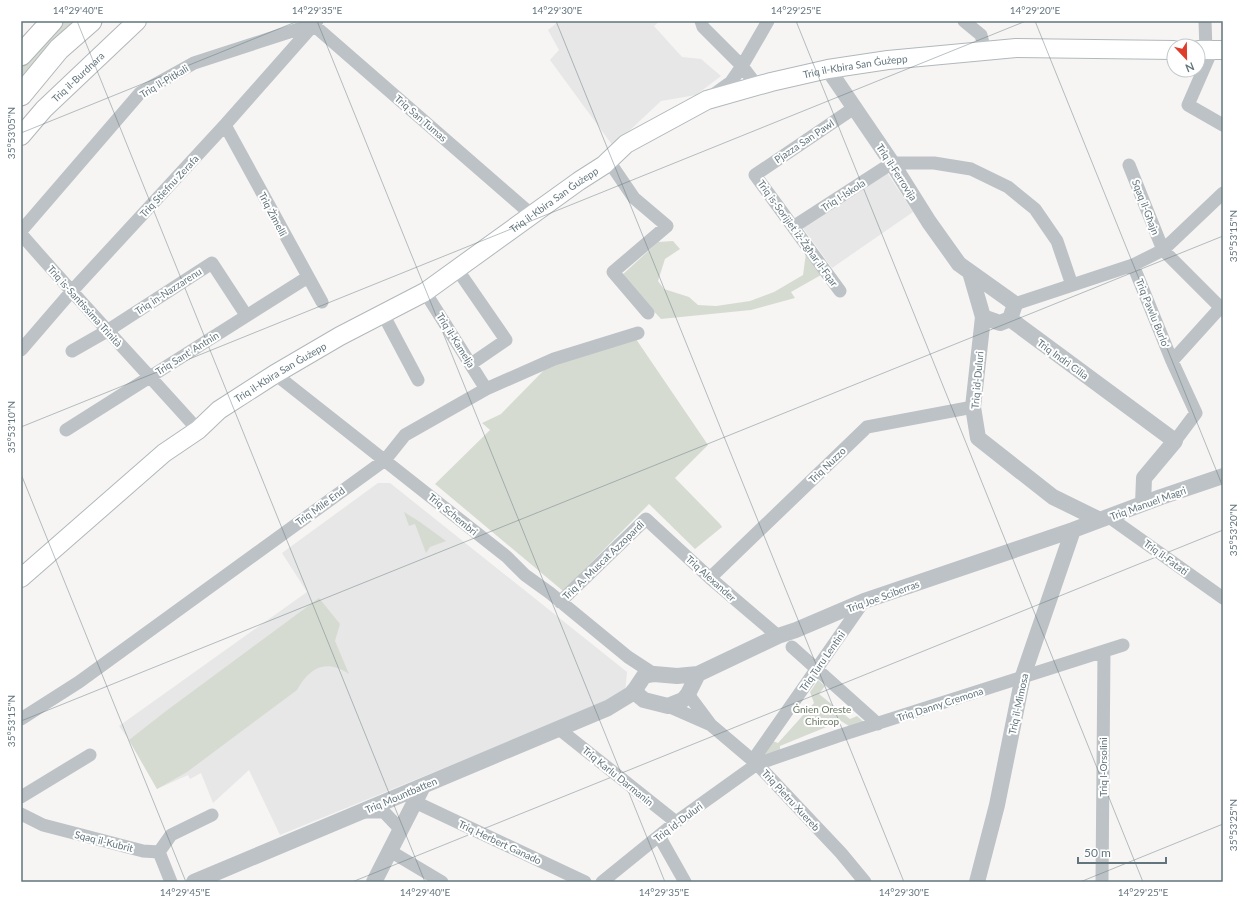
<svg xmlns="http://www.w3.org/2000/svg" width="1244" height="903" font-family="Lato,sans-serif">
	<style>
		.built { fill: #e6e7e6 }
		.green { fill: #d6dbd2 }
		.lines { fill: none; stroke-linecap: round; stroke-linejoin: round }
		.secondary-casing { stroke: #b1b8bb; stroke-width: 20 }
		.trunk-casing { stroke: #b0b5b8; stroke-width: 23 }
		.minor { stroke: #bcc2c5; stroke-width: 13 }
		.tertiary { stroke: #bcc2c5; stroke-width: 16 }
		.secondary { stroke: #fff; stroke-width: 18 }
		.trunk { stroke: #fff; stroke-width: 21 }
		.ticks { fill: none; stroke: #62757d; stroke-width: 1; stroke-opacity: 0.45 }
		.labels { text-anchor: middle; stroke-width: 4; stroke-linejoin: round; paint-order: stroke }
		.street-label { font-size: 10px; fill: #62757d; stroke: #fff }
		.park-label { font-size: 10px; fill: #6c7a64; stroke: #fff }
		.neatline { fill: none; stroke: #62757d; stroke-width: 1.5 }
		.ticks-label { font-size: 10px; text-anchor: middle; fill: #62757d }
	</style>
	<rect width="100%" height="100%" fill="#f6f5f3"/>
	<path class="built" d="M559 21H660L654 26 682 57 701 59 721 76 696 95 661 101 613 146 550 60 559 50 548 30Z
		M886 171 913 212 832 268 803 228Z
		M378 483H390L627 672 625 694 280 835 249 770 213 803 201 773 190 779 188 775 157 789 129 740 119 726 307 592 282 553Z"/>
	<path class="green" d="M62 21H76L21 80V66Z
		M673 241 680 249 665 259 658 281 664 289 689 297 698 305 716 306 750 301 774 292 803 275 806 253 821 275 791 292 795 298 751 310 661 319 621 276 658 242Z
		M636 339 708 445 675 478 720 524 722 527 695 549 649 504 563 591 435 484 490 430 482 423 501 414 549 365Z
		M404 512 420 522 446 541 430 547 426 553 415 524 409 526Z
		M319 598 340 624 335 641 349 674C326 659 310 667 297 690L187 772 157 789 129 740 166 711Z
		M818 680 825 686 819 694 850 719 857 716 865 723 852 728 841 721 780 746V753L763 755 773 741 778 743 814 703 810 692Z"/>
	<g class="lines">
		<g class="secondary-casing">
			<g id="secondary">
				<path d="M1198 50H1223"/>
				<path id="s1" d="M21 136 44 109 137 21"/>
				<path id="s2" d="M21 578 164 453 198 430 219 410 275 374 340 336 425 292 579 181 604 165 626 144 707 100 771 82 828 69 888 60 1016 48 1174 50"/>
			</g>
		</g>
		<g class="trunk-casing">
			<path id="trunk" d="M21 55 52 21
				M21 95 59 49 91 21"/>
		</g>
		<path class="minor" d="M309 21 532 215
			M701 21 703 27 742 66 757 86
			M964 21 981 35 985 51
			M1205 21 1206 50
			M1212 50 1188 105 1223 125
			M713 95 731 82 742 66 768 21
			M225 125 322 302
			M608 160 634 198 667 226 613 272 648 313
			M1129 165 1163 250 1223 310
			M793 227 892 163H934L971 169 1008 187 1035 209 1057 241 1072 285
			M21 231 140 93 194 63 314 24
			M21 234C79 301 139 364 198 430
			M1133 265 1172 361 1196 413 1175 441
			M457 269 506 340 471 364
			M840 291 755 175 854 108
			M425 292 486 389
			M1015 304 1133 265 1163 250 1223 193
			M383 314 418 380
			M21 350 71 292 225 125 317 21
			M72 351 107 331 212 263 246 315
			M1172 361 1220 308
			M275 374 507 557 525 575 550 593 628 657 654 674
			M66 430 308 277
			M1109 517 1223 598
			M710 578 867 427 973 407
			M560 602 646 519 710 578 778 636
			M792 647 878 724
			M688 694 711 725 757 764 841 853 865 882
			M668 706 709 724
			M21 719 79 682 385 460 405 435 486 389 554 359 638 333
			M559 729 676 822
			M753 760 864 601
			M21 797 90 755
			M415 802 585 882
			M365 812H384L401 830
			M21 814 43 825 143 851 159 852 171 882
			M659 836 685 882
			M390 851 442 882
			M159 852 171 835 212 815
			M602 882 676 822 757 764 838 736 1123 645
			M1102 882 1104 651"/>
		<path class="tertiary" d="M828 69 892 163 929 222 959 264 1015 304 1010 319 1175 441 1144 478 1143 504
			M970 272 983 317 973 407 978 438 1053 497 1100 520
			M983 317 1000 323 1010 319
			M698 674 688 694 683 700 668 706 644 700 638 695 636 688 644 676 654 674 677 676 698 674 778 636 796 630 864 601 1073 530 1161 497 1223 476
			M194 882 608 708 631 694 636 688
			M374 882 423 786
			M977 882 997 805 1023 676 1073 530"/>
		<use href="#secondary" class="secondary"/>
		<use href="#trunk" class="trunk"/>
	</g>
	<path class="ticks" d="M77 21 425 882M317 21 665 882M556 21 904 882M796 21 1143 882M1035 21 1223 487M21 133 298 21M21 427 1026 21M21 474 186 882M21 721 1223 236M352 882 1223 530M1080 882 1223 824"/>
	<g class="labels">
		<g class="street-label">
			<text dy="4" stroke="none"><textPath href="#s2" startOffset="992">Triq il-Kbira San Ġużepp</textPath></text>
			<text dy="4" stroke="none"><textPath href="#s1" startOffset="82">Triq il-Burdnara</textPath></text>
			<text transform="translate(164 81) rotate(-31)" y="4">Triq il-Pitkali</text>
			<text transform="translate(421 118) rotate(41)" y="4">Triq San Tumas</text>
			<text transform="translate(804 141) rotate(-34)" y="4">Pjazza San Pawl</text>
			<text transform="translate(897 172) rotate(57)" y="4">Triq il-Ferrovija</text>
			<text transform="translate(169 186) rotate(-47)" y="4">Triq Stiefnu Zerafa</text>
			<text transform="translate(843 195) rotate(-33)" y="4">Triq l-Iskola</text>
			<text dy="4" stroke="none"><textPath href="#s2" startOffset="656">Triq il-Kbira San Ġużepp</textPath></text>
			<text transform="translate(1146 207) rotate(69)" y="4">Sqaq il-Għajn</text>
			<text transform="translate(273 214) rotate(62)" y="4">Triq Żimelli</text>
			<text transform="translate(798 233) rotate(54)" y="4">Triq is-Sorijiet iż-Żgħar il-Fqar</text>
			<text transform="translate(168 291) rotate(-33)" y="4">Triq in-Nazzarenu</text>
			<text transform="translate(85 306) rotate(48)" y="4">Triq is-Santissima Trinità</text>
			<text transform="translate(1153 313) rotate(68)" y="4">Triq Pawlu Burlo'</text>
			<text transform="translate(456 340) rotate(58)" y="4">Triq il-Kamelja</text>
			<text transform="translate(187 353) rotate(-32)" y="4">Triq Sant' Antnin</text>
			<text transform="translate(1063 359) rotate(36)" y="4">Triq Indrì Cilia</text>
			<text dy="4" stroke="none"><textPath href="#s2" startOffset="332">Triq il-Kbira San Ġużepp</textPath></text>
			<text transform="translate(977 380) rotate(-85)" y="4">Triq id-Duluri</text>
			<text transform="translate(827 465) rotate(-44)" y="4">Triq Nuzzo</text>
			<text transform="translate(1148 503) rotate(-20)" y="4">Triq Manuel Magri</text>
			<text transform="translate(320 506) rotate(-36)" y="4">Triq Mile End</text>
			<text transform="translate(453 514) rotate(39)" y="4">Triq Schembri</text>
			<text transform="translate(1166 557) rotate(36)" y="4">Triq il-Fatati</text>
			<text transform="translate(603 560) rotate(-44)" y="4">Triq A. Muscat Azzopardi</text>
			<text transform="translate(711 578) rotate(42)" y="4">Triq Alexander</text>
			<text transform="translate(883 596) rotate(-20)" y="4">Triq Joe Sciberras</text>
			<text transform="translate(822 661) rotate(-55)" y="4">Triq Turu Lentini</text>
			<text transform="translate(940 704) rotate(-18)" y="4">Triq Danny Cremona</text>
			<text transform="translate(1018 704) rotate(-78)" y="4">Triq il-Mimosa</text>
			<text transform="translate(1103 767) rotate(-90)" y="4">Triq l-Orsolini</text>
			<text transform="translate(618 776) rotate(39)" y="4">Triq Karlu Darmanin</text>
			<text transform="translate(401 795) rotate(-23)" y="4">Triq Mountbatten</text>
			<text transform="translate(791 800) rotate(47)" y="4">Triq Pietru Xuereb</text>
			<text transform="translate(678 822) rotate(-37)" y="4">Triq id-Duluri</text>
			<text transform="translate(104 841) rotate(14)" y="4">Sqaq il-Kubrit</text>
			<text transform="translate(500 842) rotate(25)" y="4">Triq Herbert Ganado</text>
		</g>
		<g class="park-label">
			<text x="822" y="713">Ġnien Oreste<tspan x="822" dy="12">Chircop</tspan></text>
		</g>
	</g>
	<rect width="1244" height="903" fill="none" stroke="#ffffff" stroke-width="44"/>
	<g transform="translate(1186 58) rotate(158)"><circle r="19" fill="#ffffff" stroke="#c0c8cb"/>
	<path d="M0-3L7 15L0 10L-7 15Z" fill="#de3d2b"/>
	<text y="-6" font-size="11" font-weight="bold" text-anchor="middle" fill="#62757d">N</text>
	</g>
	<path d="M1078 857v6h88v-6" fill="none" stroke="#62757d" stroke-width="2"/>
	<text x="1084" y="857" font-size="12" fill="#62757d" stroke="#ffffff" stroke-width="3" paint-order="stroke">50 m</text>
	<rect x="22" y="22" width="1200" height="859" class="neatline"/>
	<g class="ticks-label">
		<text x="78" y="14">14°29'40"E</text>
		<text x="317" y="14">14°29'35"E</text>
		<text x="557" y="14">14°29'30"E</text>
		<text x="796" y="14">14°29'25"E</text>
		<text x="1035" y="14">14°29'20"E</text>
		<text transform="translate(11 133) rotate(-90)" y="4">35°53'05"N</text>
		<text transform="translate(1233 236) rotate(-90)" y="4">35°53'15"N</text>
		<text transform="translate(11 427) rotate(-90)" y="4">35°53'10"N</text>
		<text transform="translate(1233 530) rotate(-90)" y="4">35°53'20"N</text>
		<text transform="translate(11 721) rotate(-90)" y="4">35°53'15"N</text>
		<text transform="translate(1233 825) rotate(-90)" y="4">35°53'25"N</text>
		<text x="185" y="896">14°29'45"E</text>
		<text x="425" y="896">14°29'40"E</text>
		<text x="664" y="896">14°29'35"E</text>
		<text x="904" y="896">14°29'30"E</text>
		<text x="1143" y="896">14°29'25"E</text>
	</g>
</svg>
